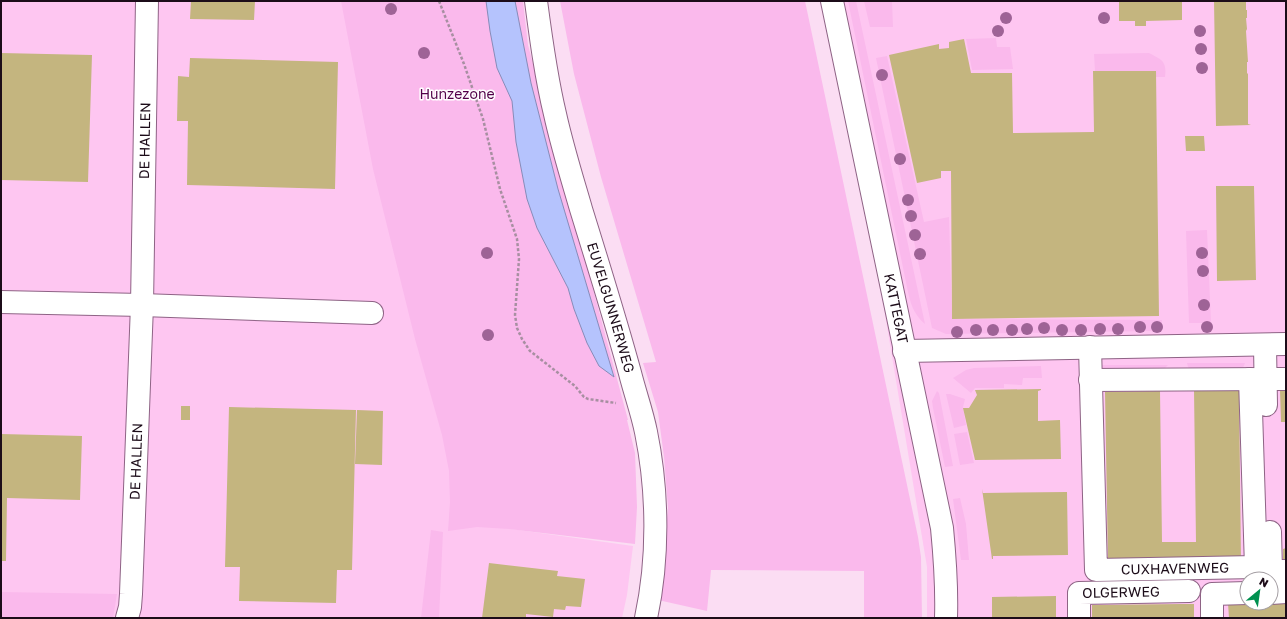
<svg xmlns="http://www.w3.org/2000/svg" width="1287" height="619" font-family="'Golos Text',sans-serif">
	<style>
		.built { fill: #fec6f1; fill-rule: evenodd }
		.green { fill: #fab9ec }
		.water { fill: #b5c3fd; stroke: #878cb9 }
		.building { fill: #c4b57f }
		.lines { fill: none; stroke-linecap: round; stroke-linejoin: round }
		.minor-casing { stroke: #8e6385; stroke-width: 24 }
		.path { stroke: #a78fa1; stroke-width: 2.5; stroke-dasharray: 3 2; stroke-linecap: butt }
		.minor { stroke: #fff; stroke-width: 22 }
		.tree { fill: #9e6396 }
		.labels { text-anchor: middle; stroke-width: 3; stroke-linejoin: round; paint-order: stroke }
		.park-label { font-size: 14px; fill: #520049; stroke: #fff }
		.street-label { font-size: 14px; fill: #1c0c19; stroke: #fff }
	</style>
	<rect width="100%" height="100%" fill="#fbddf3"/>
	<path class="built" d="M1 1H348L447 435 454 521 633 546 627 595 622 618H1Z
		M833 1H1286V618H927V567ZM1247 579H1271V603H1247Z"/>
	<path class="green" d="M341 1H523L528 45 628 420H627L635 453 637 507 635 544 509 529 477 527 448 531 450 502 449 471 442 435 415 339 373 169Z
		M560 1H805L918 537 921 557 922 618H864V571L711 570 707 611 658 600 664 553 668 508 664 457 658 412 643 363 656 362 601 177 574 74Z
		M848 1H856L925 324C913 314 910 302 907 287Z
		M864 1H892L893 27H870Z
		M996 38 997 47H1010L1013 69 972 70 966 39Z
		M1149 53C1162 60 1167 61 1165 77H1156V71H1095L1094 54Z
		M887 56 924 222 949 217 952 319 1162 320 1161 328 1155 331 946 334 932 328 876 58Z
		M1207 230 1211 323H1189L1186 231Z
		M1187 363H1245L1242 370 1193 371 1188 367Z
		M1102 365H1168L1163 370 1102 372Z
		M1041 366 1042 378H1023L1022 385 1004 384V388H975L971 393 953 378 966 370 974 368Z
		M937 391 939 393 953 466 945 467 933 408 932 401Z
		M946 394H950L965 399 963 407 966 425 954 428Z
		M967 432 974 463 960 465 954 434Z
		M960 498 966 524 969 560H961L953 499Z
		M431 530 443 532 439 618H421Z
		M1 592 117 594 113 618H1Z"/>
	<path class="water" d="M486 1H515L531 83 558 189 614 377 599 366 587 343 574 309 568 288 537 228 527 199 516 142 512 101 497 68 490 31Z"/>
	<path class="building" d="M191 1H255L254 20 190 19Z
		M1119 1H1182V20L1146 21V26H1135V21H1119Z
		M1214 1H1246V10H1247V18H1246L1247 29 1246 31 1248 62H1247V74L1248 73V124L1251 125 1216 126Z
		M964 39 971 73H1012L1013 133 1094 132 1093 71H1156L1159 316 952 319 951 171H941V178L917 183 889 55 939 44V49L949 48V42Z
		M1 53 92 55 88 182 1 180Z
		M190 58 338 62 335 189 187 185 188 121H177L178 76 189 77Z
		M1185 136H1204L1205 151H1186Z
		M1216 186H1254L1256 280 1217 281Z
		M1041 389V390L1038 391V421L1060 420 1061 459 975 460 963 408H969L977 395 975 390Z
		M1239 389 1241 562 1108 564 1105 392 1160 391 1162 542H1196L1194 390Z
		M1280 390H1286V422H1281Z
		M181 406H190V420H181Z
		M229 407 356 410 352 570H337L336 603 239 601 240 567H225Z
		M357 410 383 411 382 465 355 464Z
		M1 434 82 436 80 500 7 498 6 561H1Z
		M982 489 983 493 1067 492 1068 555 993 556V559H992Z
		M1286 548V568H1283V549Z
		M489 563 558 571 557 576 585 579 581 607 566 606 565 610 554 609 553 617 526 614V618H482Z
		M1056 596V618H992V597Z
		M1286 602V618H1229L1228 603Z
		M1181 604H1194V618H1092V605Z"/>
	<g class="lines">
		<g class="minor-casing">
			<g id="minor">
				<path id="s1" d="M536 1C541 39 546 77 555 114 562 146 572 178 581 209 598 264 615 318 630 373 635 393 642 412 646 432 658 491 659 558 646 618"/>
				<path id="s2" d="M832 1 942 528C945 559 947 588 946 618"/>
				<path d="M1 302 142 305 372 313"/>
				<path d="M1265 345 1266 405"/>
				<path id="s3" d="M1090 347 1096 570 1256 567 1250 379"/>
				<path d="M904 351 1286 344"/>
				<path d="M1090 380 1286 379"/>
				<path d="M1270 532 1271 571H1286"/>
				<path d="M1271 593 1286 592"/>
				<path id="s4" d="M127 618 130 607 131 594 142 305 147 1"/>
				<path id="s5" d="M1079 618V593L1189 591"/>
				<path d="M1212 618V594L1247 593"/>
			</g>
		</g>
		<path class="path" d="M439 1 464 64 483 119 500 189 517 239 519 259 515 315 517 328 522 339 530 351 575 386 584 397 588 399 616 403"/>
		<use href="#minor" class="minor"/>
	</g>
	<g class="tree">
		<circle cx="391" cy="9" r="6"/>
		<circle cx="1006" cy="18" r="6"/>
		<circle cx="1104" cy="18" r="6"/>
		<circle cx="998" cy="31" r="6"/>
		<circle cx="1200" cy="31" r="6"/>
		<circle cx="1201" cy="49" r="6"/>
		<circle cx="424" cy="53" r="6"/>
		<circle cx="1202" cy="68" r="6"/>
		<circle cx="882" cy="75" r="6"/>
		<circle cx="900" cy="159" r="6"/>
		<circle cx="908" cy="200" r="6"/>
		<circle cx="911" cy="216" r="6"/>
		<circle cx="915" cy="235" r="6"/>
		<circle cx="487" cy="253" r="6"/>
		<circle cx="1202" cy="253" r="6"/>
		<circle cx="920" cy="254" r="6"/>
		<circle cx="1203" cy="271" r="6"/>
		<circle cx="1204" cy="305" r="6"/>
		<circle cx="1140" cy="327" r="6"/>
		<circle cx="1157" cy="327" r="6"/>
		<circle cx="1207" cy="327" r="6"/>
		<circle cx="1044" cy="328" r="6"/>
		<circle cx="1027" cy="329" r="6"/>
		<circle cx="1100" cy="329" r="6"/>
		<circle cx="1118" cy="329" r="6"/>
		<circle cx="976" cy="330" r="6"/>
		<circle cx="993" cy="330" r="6"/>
		<circle cx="1012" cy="330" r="6"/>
		<circle cx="1062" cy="330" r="6"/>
		<circle cx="1081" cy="330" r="6"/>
		<circle cx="957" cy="332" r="6"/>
		<circle cx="488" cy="335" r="6"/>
	</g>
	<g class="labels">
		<g class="park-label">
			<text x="457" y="99">Hunzezone</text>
		</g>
		<g class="street-label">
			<text dy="5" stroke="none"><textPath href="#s4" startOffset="478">DE HALLEN</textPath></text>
			<text dy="5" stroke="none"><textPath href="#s1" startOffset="316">EUVELGUNNERWEG</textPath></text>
			<text dy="5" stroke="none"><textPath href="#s2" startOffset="314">KATTEGAT</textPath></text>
			<text dy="5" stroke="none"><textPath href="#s4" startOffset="157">DE HALLEN</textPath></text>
			<text dy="5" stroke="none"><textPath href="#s3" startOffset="302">CUXHAVENWEG</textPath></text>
			<text dy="5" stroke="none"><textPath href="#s5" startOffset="67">OLGERWEG</textPath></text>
		</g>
	</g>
	<rect width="1287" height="619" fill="none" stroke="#1c0c19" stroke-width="4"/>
	<g transform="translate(1259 591) rotate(29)"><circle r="19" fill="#ffffff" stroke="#a49ea3"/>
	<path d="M0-3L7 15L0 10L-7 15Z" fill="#009050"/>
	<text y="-6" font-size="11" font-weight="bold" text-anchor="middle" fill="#1c0c19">N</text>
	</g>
</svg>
